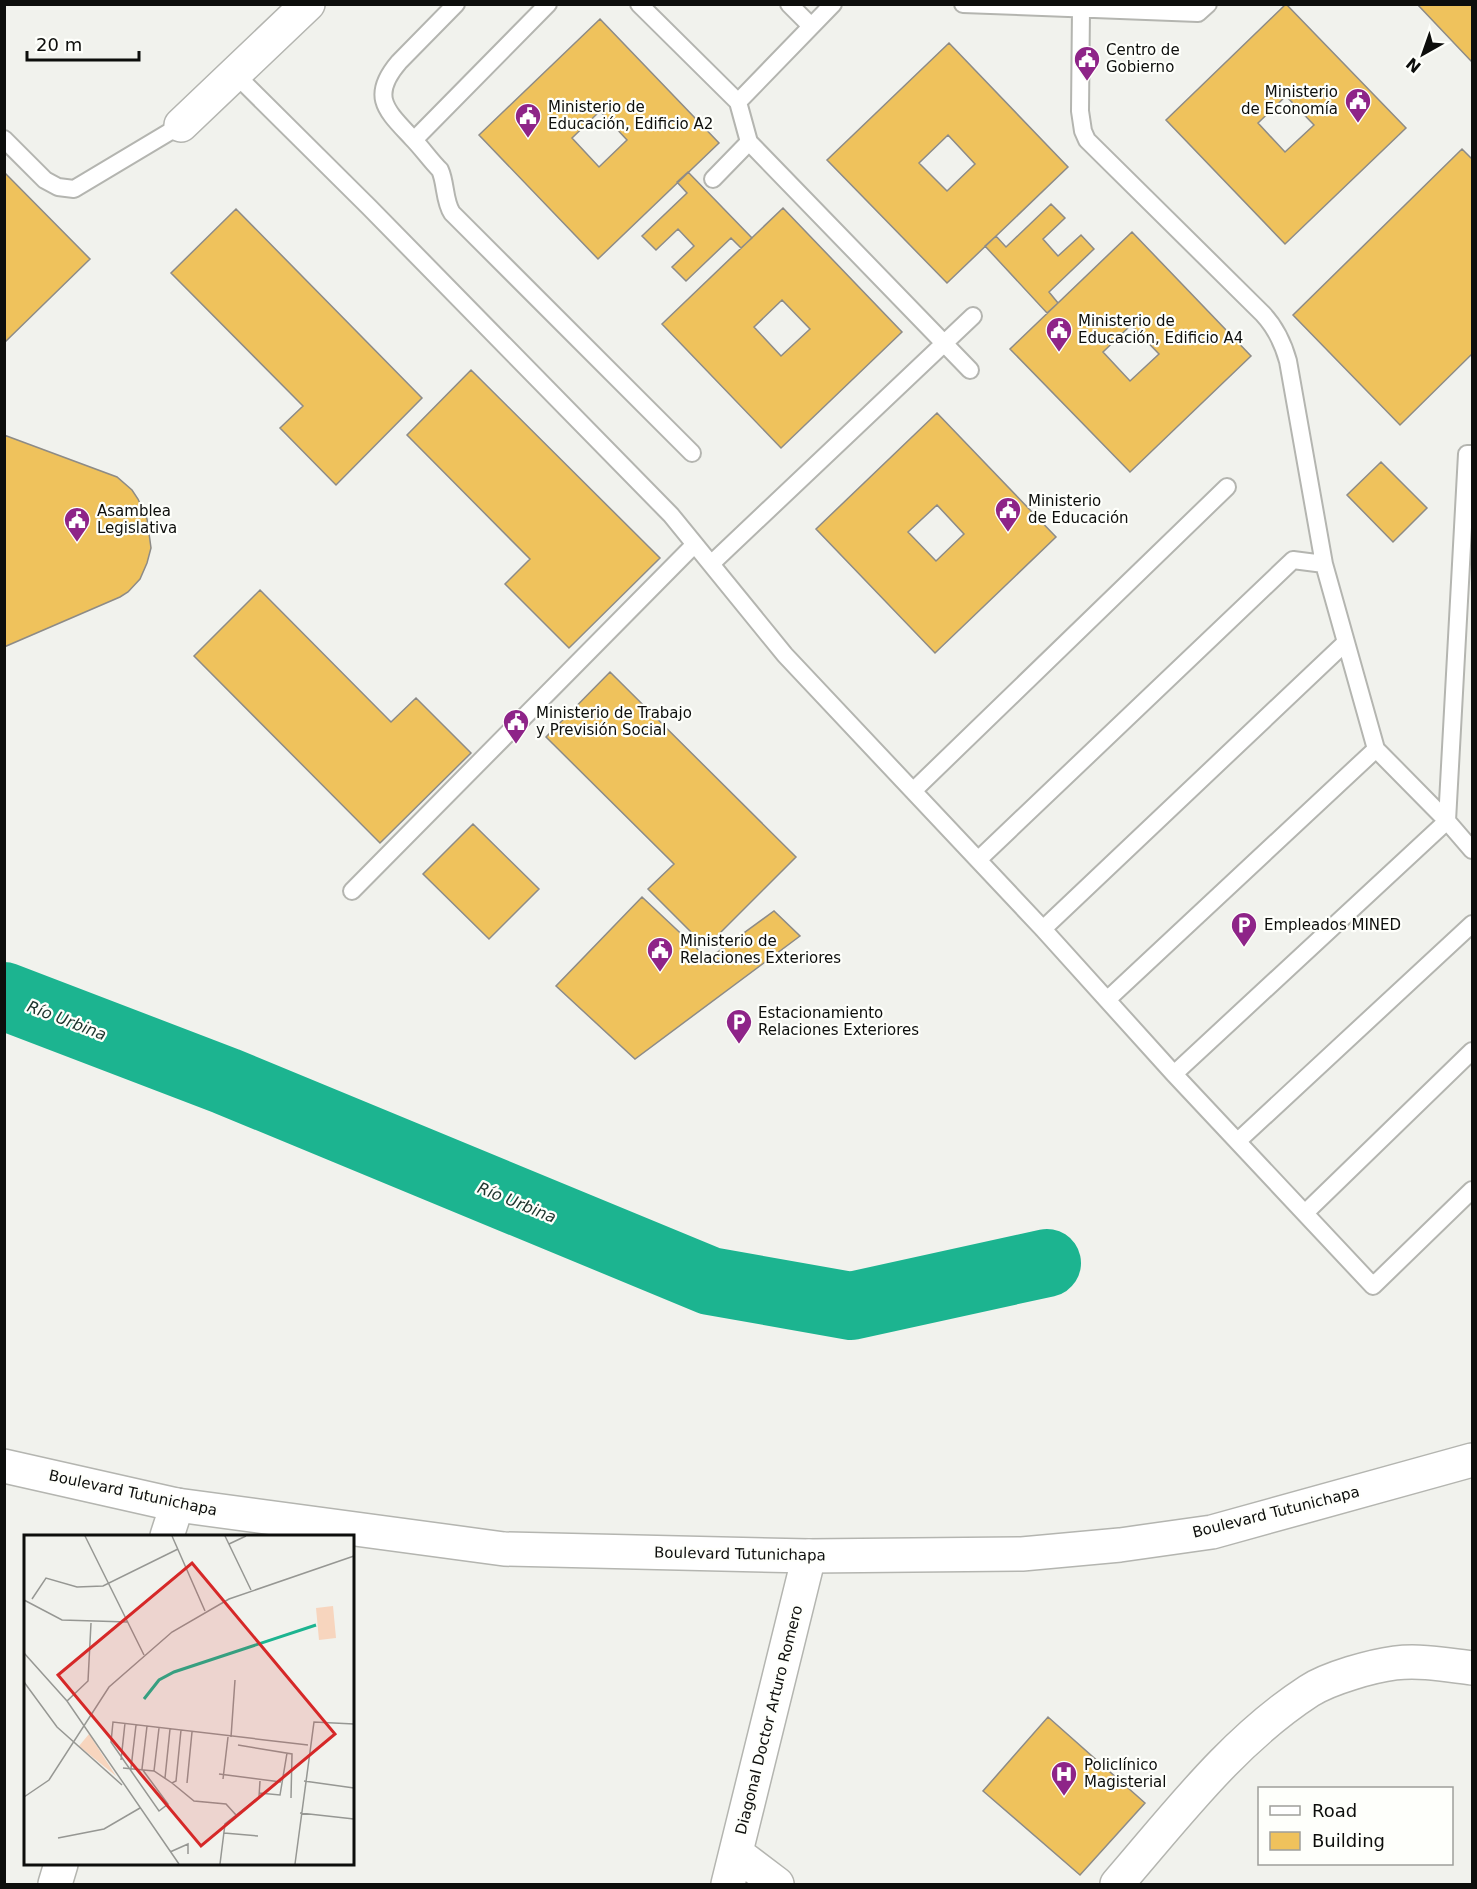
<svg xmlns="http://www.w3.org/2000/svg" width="1477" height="1889" font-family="'DejaVu Sans',sans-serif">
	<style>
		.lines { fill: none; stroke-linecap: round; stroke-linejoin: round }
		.river { stroke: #1cb490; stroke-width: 68 }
		.building { fill: #efc25c; stroke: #8d8b87; stroke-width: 1.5; fill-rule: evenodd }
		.lane-casing { stroke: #b4b5b0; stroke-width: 20 }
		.street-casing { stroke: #b4b5b0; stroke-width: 36 }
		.secondary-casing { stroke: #b4b5b0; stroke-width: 36 }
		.lane { stroke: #fff; stroke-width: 16 }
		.street { stroke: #fff; stroke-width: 33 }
		.secondary { stroke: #fff; stroke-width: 33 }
		.labels { text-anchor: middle; stroke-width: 4.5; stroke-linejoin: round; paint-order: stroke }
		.poi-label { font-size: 15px; fill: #0d0e0c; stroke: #fefffb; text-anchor: start }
		.street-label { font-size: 15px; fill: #0d0e0c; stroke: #fefffb }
		.water-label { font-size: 16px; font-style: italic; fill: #1c332c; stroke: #fefffb }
		.inset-river { fill: none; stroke: #1cb490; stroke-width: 3 }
		.inset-road { fill: none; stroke: #969793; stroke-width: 1.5 }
		.view { fill: #d62828; fill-opacity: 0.15; stroke: #d62828; stroke-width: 3 }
		.inset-edge { fill: none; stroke: #0d0e0c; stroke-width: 3 }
	</style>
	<rect width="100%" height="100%" fill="#f1f2ed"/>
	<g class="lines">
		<path class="river" d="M4 996 226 1081 710 1281 851 1306 1047 1263"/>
	</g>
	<path class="building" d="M1286 4 1406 128 1285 244 1166 120ZM1286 96 1314 125 1285 152 1258 123Z
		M1417 4H1472V60L1471 61Z
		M600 19 719 143 598 259 479 135ZM600 111 627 140 599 167 572 138Z
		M949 43 1068 167 947 283 827 160ZM948 135 975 164 947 191 919 163Z
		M1462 149 1472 159V354L1400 425 1293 315Z
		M4 172 90 259 4 343Z
		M688 172 752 238 741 248 731 238 686 281 672 267 694 246 678 229 656 250 642 236 687 193 677 182Z
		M1051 204 1065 218 1043 239 1058 256 1081 235 1094 249 1049 292 1058 303 1047 313 985 246 996 236 1006 247Z
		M783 208 902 332 781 448 662 324ZM782 300 810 329 781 356 754 327Z
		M236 209 422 398 336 485 280 428 303 406 171 273Z
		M1132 232 1251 356 1130 472 1010 349ZM1131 325 1159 354 1130 381 1103 352Z
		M471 370 660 558 569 648 505 584 530 559 407 435Z
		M937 413 1056 537 935 653 816 529ZM937 505 964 534 936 561 908 532Z
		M4 435 117 477 132 490 138 499 147 519 151 548 147 563 140 579 128 592 120 597 4 647Z
		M1381 462 1427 508 1393 542 1347 495Z
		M260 590 391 722 416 698 471 753 380 843 194 656Z
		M610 672 796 857 706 947 648 889 674 864 546 737Z
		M473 824 539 889 489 939 423 874Z
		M642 897 708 959 774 911 800 936 635 1059 556 986Z
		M1048 1717 1145 1803 1080 1875 983 1791Z"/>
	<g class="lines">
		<g class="lane-casing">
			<path id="lane" d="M456 4 399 62C369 97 387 111 412 138 422 148 430 160 440 170 446 183 444 201 452 213L692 453
				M639 4 738 102 749 142 970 370
				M789 4 811 26
				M963 4 1198 13 1208 4
				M1081 9 1080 111 1083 131 1087 140 1263 314C1276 328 1283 343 1288 361L1324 564
				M235 74 369 207 671 515 785 655 1043 929 1174 1074 1373 1286 1472 1190
				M738 102 833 4
				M4 139 45 180 58 187 74 189 181 125
				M414 140 548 4
				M713 179 749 142
				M711 564 973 316
				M913 791 1227 487
				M978 860 1293 560 1324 564 1376 749 1447 821 1472 850
				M352 891 694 545
				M1043 929 1345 643
				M1108 999 1376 749
				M1174 1074 1447 821 1467 454H1472
				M1239 1140 1472 924
				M1305 1213 1472 1051"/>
		</g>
		<g class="street-casing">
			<path id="street" d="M181 125 308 4
				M167 1536 177 1505
				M736 1853 777 1884
				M55 1884 61 1864
				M728 1884 809 1556
				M1117 1884C1176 1816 1232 1741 1309 1691 1329 1678 1372 1666 1395 1663 1421 1660 1447 1665 1472 1668"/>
		</g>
		<g class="secondary-casing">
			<path id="secondary" d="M4 1466 177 1505 504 1549 809 1556 1022 1554 1120 1545 1212 1532 1472 1460"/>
		</g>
		<use href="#lane" class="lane"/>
		<use href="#street" class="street"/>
		<use href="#secondary" class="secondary"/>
	</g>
	<defs>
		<g id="civic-pin" transform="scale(1.35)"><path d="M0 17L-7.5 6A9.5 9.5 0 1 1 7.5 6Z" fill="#8e2488" stroke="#fefffb"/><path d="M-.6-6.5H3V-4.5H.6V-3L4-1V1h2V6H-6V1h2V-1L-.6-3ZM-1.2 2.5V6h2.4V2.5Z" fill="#fff"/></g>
		<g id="parking-pin" transform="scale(1.35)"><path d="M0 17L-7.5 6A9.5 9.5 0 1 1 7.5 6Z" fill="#8e2488" stroke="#fefffb"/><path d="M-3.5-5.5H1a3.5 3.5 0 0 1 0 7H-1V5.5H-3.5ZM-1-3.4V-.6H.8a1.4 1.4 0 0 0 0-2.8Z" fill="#fff"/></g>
		<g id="hospital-pin" transform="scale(1.35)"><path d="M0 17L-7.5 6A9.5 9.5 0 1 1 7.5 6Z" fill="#8e2488" stroke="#fefffb"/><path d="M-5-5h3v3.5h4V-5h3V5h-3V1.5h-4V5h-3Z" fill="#fff"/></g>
	</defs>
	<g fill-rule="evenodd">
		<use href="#civic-pin" x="1087" y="59"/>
		<use href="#civic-pin" x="1358" y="101"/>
		<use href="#civic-pin" x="528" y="116"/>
		<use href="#civic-pin" x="1059" y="330"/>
		<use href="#civic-pin" x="1008" y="510"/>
		<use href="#civic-pin" x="77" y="520"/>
		<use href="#civic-pin" x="516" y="722"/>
		<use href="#parking-pin" x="1244" y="925"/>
		<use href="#civic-pin" x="660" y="950"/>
		<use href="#parking-pin" x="739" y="1022"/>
		<use href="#hospital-pin" x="1064" y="1774"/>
	</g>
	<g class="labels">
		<g class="poi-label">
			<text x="1106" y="55">Centro de<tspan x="1106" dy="17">Gobierno</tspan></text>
			<text x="1338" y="97" text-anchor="end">Ministerio<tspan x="1338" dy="17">de Economía</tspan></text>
			<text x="548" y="112">Ministerio de<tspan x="548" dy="17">Educación, Edificio A2</tspan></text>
			<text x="1078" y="326">Ministerio de<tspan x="1078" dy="17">Educación, Edificio A4</tspan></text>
			<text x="1028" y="506">Ministerio<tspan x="1028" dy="17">de Educación</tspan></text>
			<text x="97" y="516">Asamblea<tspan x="97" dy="17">Legislativa</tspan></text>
			<text x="536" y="718">Ministerio de Trabajo<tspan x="536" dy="17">y Previsión Social</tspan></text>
			<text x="1264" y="930">Empleados MINED</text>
			<text x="680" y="946">Ministerio de<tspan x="680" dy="17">Relaciones Exteriores</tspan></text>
			<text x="758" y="1018">Estacionamiento<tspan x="758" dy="17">Relaciones Exteriores</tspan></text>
			<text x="1084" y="1770">Policlínico<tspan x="1084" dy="17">Magisterial</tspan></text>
		</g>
		<g class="street-label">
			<text transform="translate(133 1493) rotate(12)" y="5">Boulevard Tutunichapa</text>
			<text transform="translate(1276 1512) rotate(-14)" y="5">Boulevard Tutunichapa</text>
			<text transform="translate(740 1554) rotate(1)" y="5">Boulevard Tutunichapa</text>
			<text transform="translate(769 1720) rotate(-76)" y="5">Diagonal Doctor Arturo Romero</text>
		</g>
		<g class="water-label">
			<text transform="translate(67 1020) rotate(21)" y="6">Río Urbina</text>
			<text transform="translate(517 1202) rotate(22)" y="6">Río Urbina</text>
		</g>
	</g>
	<g transform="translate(24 1535)">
		<rect width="330" height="330" fill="#f1f2ed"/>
		<path d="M309 71 312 103 295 105 292 73ZM65 199 92 241 55 211Z" fill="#f7d5be"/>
		<path class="inset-river" d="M120 164 135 145 150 137 292 90"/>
		<path class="inset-road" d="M61 1 120 120M148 1 181 76M201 1 227 55M205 9 222 1M8 64 22 43 53 52 79 51 154 14M0 65 38 85 104 87M0 118 43 166 155 329M0 147 33 192 98 250M43 166 64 146 67 88M123 191 118 234 144 269 135 276 87 207 89 187 284 210M207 202 211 145M214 210 268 219 267 263M97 225 101 188M99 233 130 236 148 248 152 246 157 195M107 233 112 190M130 236 135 193M195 239 257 247M141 243 146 194M199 244 204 202M280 246 330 253M148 248 170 266 202 269 212 280M163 248 168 197M235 258 256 260 263 218M0 262 25 245 85 152 148 97 205 64 330 21M276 278 330 284M200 298 234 301M34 303 80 294 116 273M146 317 164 309V319M196 329 201 289 235 262 236 246M271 329 290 187 330 189"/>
		<path class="view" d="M168 28 311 199 177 311 34 140Z"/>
		<rect width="330" height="330" class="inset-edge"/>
	</g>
	<rect width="1477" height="1889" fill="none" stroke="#0d0e0c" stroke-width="12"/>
	<rect x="1258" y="1787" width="195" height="78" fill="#fefffb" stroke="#9e9f9b" stroke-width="1.5"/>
	<rect x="1270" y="1806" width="30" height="9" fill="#ffffff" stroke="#9e9f9b" stroke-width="1.5"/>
	<text x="1312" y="1817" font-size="18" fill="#0d0e0c">Road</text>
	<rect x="1270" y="1832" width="30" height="18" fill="#efc25c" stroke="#9e9f9b" stroke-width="1.5"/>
	<text x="1312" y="1847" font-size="18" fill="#0d0e0c">Building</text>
	<g transform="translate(1423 54) rotate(220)" stroke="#fefffb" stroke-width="4.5" paint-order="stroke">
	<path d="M0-4.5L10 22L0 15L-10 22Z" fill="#0d0e0c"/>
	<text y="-9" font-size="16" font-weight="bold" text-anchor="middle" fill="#0d0e0c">N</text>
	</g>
	<path d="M27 51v9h112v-9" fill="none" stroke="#0d0e0c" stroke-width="3"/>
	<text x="36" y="51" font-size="18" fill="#0d0e0c" stroke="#fefffb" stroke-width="4.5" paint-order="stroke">20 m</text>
</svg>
